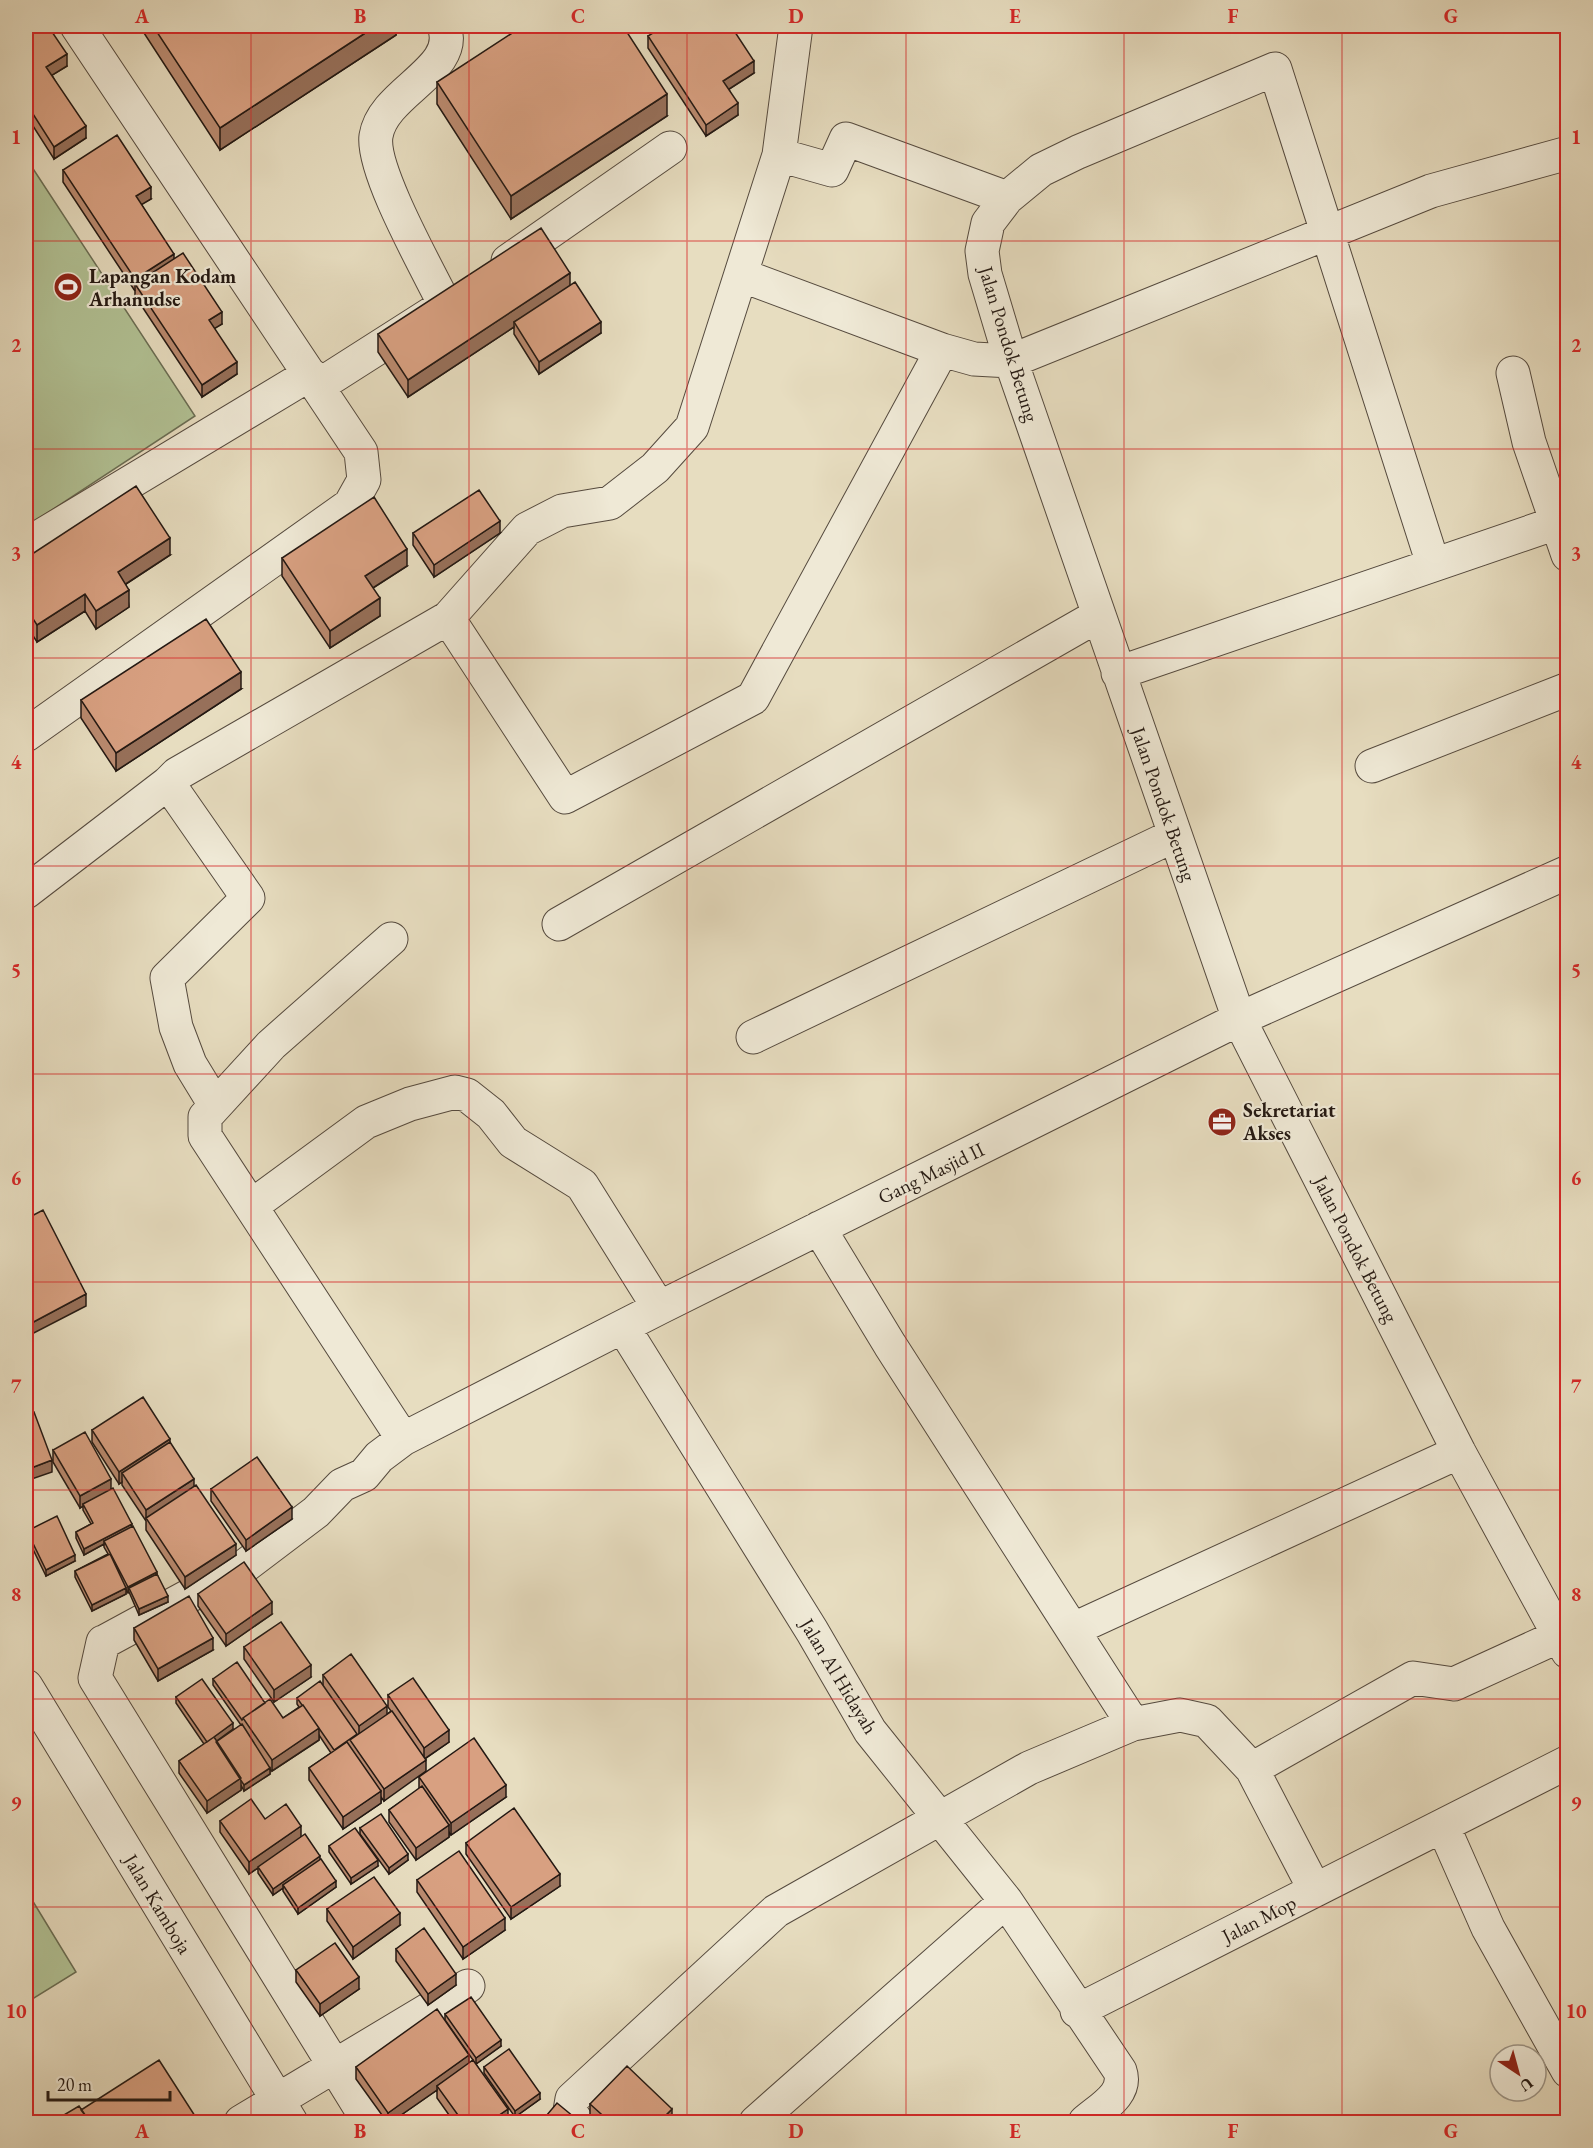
<svg xmlns="http://www.w3.org/2000/svg" width="1593" height="2148" font-family="'EB Garamond',serif">
	<style>
		.green { fill: #b2c295; stroke: #6b6e54; stroke-width: 1.5 }
		.lines { fill: none; stroke-linecap: round; stroke-linejoin: round }
		.minor-casing { stroke: #554a3e; stroke-width: 35 }
		.minor { stroke: #efe9d6; stroke-width: 33 }
		.wall { fill: #ba8a6f; stroke: #241913; stroke-width: 1.5 }
		.shaded-wall { fill: #97705a; stroke: #241913; stroke-width: 1.5 }
		.building { fill: #d8a081; stroke: #241913; stroke-width: 1.5 }
		.grid { fill: none; stroke: #d62828; stroke-width: 1.5; stroke-opacity: 0.55 }
		.labels { text-anchor: middle; stroke-width: 4.5; stroke-linejoin: round; paint-order: stroke }
		.poi-label { font-size: 20px; font-weight: bold; fill: #241913; stroke: #efe9d6; text-anchor: start }
		.street-label { font-size: 20px; fill: #241913; stroke: #efe9d6 }
		.neatline { fill: none; stroke: #d62828; stroke-width: 2 }
		.grid-label { font-size: 20px; text-anchor: middle; font-weight: bold; fill: #d62828 }
	</style>
	<rect width="100%" height="100%" fill="#e7ddc0"/>
	<filter id="stains"><feTurbulence type="fractalNoise" baseFrequency=".00333" numOctaves="4"/><feColorMatrix values="0 0 0 0 .2 0 0 0 0 .09 0 0 0 0 .02 0 0 0 .5 -.17"/></filter>
	<radialGradient id="worn" r=".72"><stop offset=".6" stop-color="#630" stop-opacity="0"/><stop offset="1" stop-color="#630" stop-opacity=".3"/></radialGradient>
	<path class="green" d="M26 158 195 416 26 527Z
		M26 1890 76 1972 26 2003Z"/>
	<g class="lines">
		<g class="minor-casing">
			<path id="minor" d="M779 155 796 26
				M508 261 670 148
				M741 275 942 350
				M1513 373 1529 442 1568 555
				M318 386 445 305C428 270 371 170 376 136 383 91 461 70 444 26
				M26 545 310 374
				M1433 564 1275 69 1078 152 1041 170 1007 198 988 223 982 251 985 274 1011 361 1239 1019 1459 1452 1568 1652
				M448 618 565 797 753 698 942 350 974 359 1011 361 1431 191 1568 153
				M1118 673 1568 519
				M26 735 350 505 364 480 361 452 77 26
				M1372 766 1568 689
				M26 892 168 783
				M559 924 1099 615
				M391 939 271 1045 205 1117V1136L403 1439
				M753 1037 1175 835
				M215 1105 190 1064 176 1027 167 978 248 898 168 783 177 774 448 618 527 529 562 511 610 503 655 468 692 427 779 155 832 170 846 139 1007 198
				M253 1205 366 1122 410 1104 455 1092 467 1095 491 1114 513 1142 582 1185 659 1308
				M819 1228 890 1345 1133 1724
				M623 1327 812 1631 870 1731 1006 1901 1120 2071C1128 2094 1101 2108 1085 2122
				M1074 1629 1459 1452
				M103 1642 95 1678 369 2122
				M104 1642 246 1565 316 1512 342 1485 364 1475 379 1457 403 1439 659 1308 1239 1019 1568 872
				M26 1686 291 2122
				M1252 1769 1413 1678 1454 1684 1559 1636
				M1443 1826 1488 1928 1568 2071
				M1077 2011 1568 1762
				M241 2122 468 1986
				M577 2122 570 2111 572 2099 776 1911 1029 1768 1133 1724 1180 1715 1207 1721 1252 1769 1315 1890
				M756 2122 1006 1901"/>
		</g>
		<use href="#minor" class="minor"/>
	</g>
	<path class="wall" d="M26 26 67 66 52 75 86 138 54 159 26 115Z
		M144 26H396V35L220 150 144 33Z
		M648 36 754 73 729 89 738 115 706 136 648 48Z
		M437 82 667 116 511 219 437 104Z
		M63 170 151 199 141 204 174 259 222 324 214 328 237 374 202 397 135 296V291L63 182Z
		M570 286 601 333 539 374 514 334V327L408 397 378 352V334Z
		M413 533H500L434 577 413 545Z
		M170 555 126 584 129 607 96 629 85 611 37 642 26 625V558Z
		M282 558 407 566 373 588 380 616 330 648 282 576Z
		M241 689 116 771 81 718V700Z
		M92 1430 170 1443 194 1486 236 1555 185 1589 146 1530V1521L122 1485V1482L119 1484 92 1442Z
		M53 1450 111 1489 157 1574 168 1602 139 1615 129 1592 128 1593 126 1589V1594L92 1611 75 1577V1571L108 1554 104 1547V1544L84 1555 76 1538V1532L91 1524 83 1510V1506L80 1508 53 1462Z
		M211 1489 292 1519 246 1551 211 1501Z
		M27 1531 75 1561 46 1576 27 1537Z
		M198 1594 272 1614 226 1646 198 1606Z
		M134 1628 213 1650 158 1681 134 1640Z
		M244 1647 311 1677 274 1702 244 1659Z
		M323 1675 387 1714 391 1711 388 1707V1695L449 1742 425 1759 384 1801 381 1797V1803L343 1829 309 1780V1768L331 1753 319 1735V1740L272 1771 270 1769V1774L244 1791 241 1785V1790L207 1813 179 1773V1761L204 1744 176 1703V1697L233 1729 216 1741V1742L241 1725 213 1685V1679L265 1703 283 1718 299 1707 297 1704V1698L323 1685Z
		M419 1777 506 1797 451 1835 449 1832V1837L416 1860 389 1822V1810L419 1789Z
		M265 1819 301 1837 320 1859 336 1887 298 1914 283 1891V1888L273 1895 258 1873V1868L249 1874 220 1832V1821Z
		M360 1828 408 1860 389 1874 360 1834Z
		M466 1843 560 1886 511 1919 466 1854Z
		M329 1846 378 1866 351 1884 329 1852Z
		M417 1880 505 1930 463 1959 417 1892Z
		M327 1909 400 1925 353 1959 327 1921Z
		M396 1949 456 1985 428 2005 396 1961Z
		M296 1970 359 1989 320 2016 296 1982Z
		M445 2014 501 2046 476 2064 508 2120 505 2122H454L437 2098V2090L391 2122H387L356 2079V2067L469 2063 473 2060 445 2020Z
		M484 2067 540 2099 515 2117 484 2073Z
		M590 2104 672 2121 670 2122H597L590 2116Z"/>
	<path class="shaded-wall" d="M376 26H396V35L220 150V128Z
		M67 54V66L46 79V67Z
		M754 61V73L723 93V81Z
		M667 94V116L511 219V196Z
		M738 103V115L706 136V125Z
		M86 126V138L54 159V147Z
		M151 187V199L136 208V196Z
		M174 254V266L135 284V291V279Z
		M570 273V290L514 322V327L408 397V380Z
		M222 312V324L209 332V320Z
		M601 322V333L539 374V362Z
		M237 362V374L202 397V385Z
		M500 521V533L434 577V565Z
		M170 538V555L118 589V572Z
		M407 549V566L365 593V576Z
		M129 590V607L96 629V611Z
		M85 594V611L37 642V625Z
		M380 598V616L330 648V631Z
		M241 672V689L116 771V753Z
		M86 1294V1306L26 1337V1326Z
		M170 1439V1451L122 1473V1482L119 1484V1472Z
		M52 1460V1472L26 1481V1470Z
		M111 1479V1491L83 1504V1506L80 1508V1496Z
		M194 1479V1491L146 1519V1510Z
		M292 1507V1519L246 1551V1540Z
		M132 1524V1530L104 1541V1544L84 1555V1549Z
		M236 1544V1555L185 1589V1577Z
		M75 1555V1561L46 1576V1570Z
		M157 1572V1578L129 1588 128 1593V1587Z
		M126 1588V1594L92 1611V1605Z
		M168 1596V1602L139 1615V1609Z
		M272 1602V1614L226 1646V1634Z
		M213 1638V1650L158 1681V1669Z
		M311 1665V1677L274 1702V1690Z
		M387 1706V1718L359 1738V1726Z
		M233 1723V1729L207 1748V1742Z
		M319 1728V1740L272 1771V1760Z
		M449 1730V1742L424 1759V1748Z
		M426 1760V1771L384 1801V1789Z
		M270 1768V1774L244 1791V1785Z
		M241 1778V1790L207 1813V1801Z
		M506 1785V1797L451 1835V1823Z
		M381 1791V1803L343 1829V1817Z
		M449 1825V1837L416 1860V1848Z
		M301 1826V1838L249 1874V1862Z
		M408 1854V1860L389 1874V1868Z
		M320 1856V1862L283 1885V1888L273 1895V1889Z
		M378 1860V1866L351 1884V1878Z
		M560 1874V1886L511 1919V1907Z
		M336 1881V1887L298 1914V1908Z
		M400 1913V1925L353 1959V1947Z
		M505 1918V1930L463 1959V1947Z
		M456 1974V1985L428 2005V1994Z
		M359 1977V1989L320 2016V2004Z
		M501 2040V2046L476 2064V2058Z
		M469 2055V2067L437 2086V2090L391 2122H388V2113Z
		M540 2093V2099L515 2117V2111Z
		M508 2109V2120L505 2122H489Z
		M672 2109V2121L670 2122H659Z
		M195 2116V2122H184Z"/>
	<path class="building" d="M26 26H48L67 54 46 67 86 126 54 147 26 103Z
		M153 26H376L220 128Z
		M523 26H623L667 94 511 196 437 82Z
		M664 26H731L754 61 723 81 738 103 706 125 648 36Z
		M117 135 151 187 136 196 174 254 135 279 63 170Z
		M541 228 570 273 408 380 378 334Z
		M183 253 222 312 209 320 237 362 202 385 135 284Z
		M575 282 601 322 539 362 514 322Z
		M136 486 170 538 118 572 129 590 96 611 85 594 37 625 26 608V558Z
		M479 490 500 521 434 565 413 533Z
		M374 497 407 549 365 576 380 598 330 631 282 558Z
		M206 619 241 672 116 753 81 700Z
		M43 1210 86 1294 26 1326V1219Z
		M143 1397 170 1439 119 1472 92 1430Z
		M34 1412 52 1460 26 1470V1415Z
		M85 1432 111 1479 80 1496 53 1450Z
		M170 1442 194 1479 146 1510 122 1473Z
		M257 1457 292 1507 246 1540 211 1489Z
		M196 1485 236 1544 185 1577 146 1518Z
		M113 1488 132 1524 84 1549 76 1532 93 1523 83 1504Z
		M57 1516 75 1555 46 1570 27 1531Z
		M133 1526 157 1572 128 1587 104 1541Z
		M110 1554 126 1588 92 1605 75 1571Z
		M244 1562 272 1602 226 1634 198 1594Z
		M157 1574 168 1596 139 1609 129 1588Z
		M189 1596 213 1638 158 1669 134 1628Z
		M281 1622 311 1665 274 1690 244 1647Z
		M351 1654 387 1706 359 1726 323 1675Z
		M237 1662 265 1703 243 1718V1719L242 1720 213 1679Z
		M413 1678 449 1730 424 1748 388 1695Z
		M202 1679 233 1723 207 1742 176 1697Z
		M320 1681 357 1734 334 1750 303 1705H302L297 1698Z
		M270 1699 283 1718 303 1705 319 1728 272 1760 243 1718Z
		M392 1711 426 1760 384 1789 350 1740Z
		M242 1724 270 1768 244 1785 216 1742Z
		M214 1737 241 1778 207 1801 179 1761Z
		M474 1738 506 1785 451 1823 419 1777Z
		M347 1742 381 1791 343 1817 309 1768Z
		M422 1786 449 1825 416 1848 389 1810Z
		M251 1799 265 1819 286 1804 301 1826 249 1862 220 1821Z
		M514 1808 560 1874 511 1907 466 1843Z
		M381 1814 408 1854 389 1868 360 1828Z
		M355 1828 378 1860 351 1878 329 1846Z
		M305 1834 320 1856 273 1889 258 1867Z
		M459 1851 505 1918 463 1947 417 1880Z
		M321 1859 336 1881 298 1908 283 1885Z
		M374 1877 400 1913 353 1947 327 1909Z
		M424 1928 456 1974 428 1994 396 1949Z
		M335 1943 359 1977 320 2004 296 1970Z
		M471 1997 501 2040 476 2058 445 2014Z
		M437 2009 469 2055 388 2113 356 2067Z
		M509 2049 540 2093 515 2111 484 2067Z
		M159 2060 195 2116 184 2122H90L81 2110Z
		M473 2060 508 2109 489 2122H463L437 2086Z
		M627 2066 672 2109 659 2122H610L590 2104Z
		M557 2103 580 2122H541Z
		M79 2106 90 2122H52Z"/>
	<path class="grid" d="M251 26V2122M469 26V2122M687 26V2122M906 26V2122M1124 26V2122M1342 26V2122M26 241H1568M26 449H1568M26 658H1568M26 866H1568M26 1074H1568M26 1282H1568M26 1490H1568M26 1699H1568M26 1907H1568"/>
	<defs>
		<g id="stadium-disc" transform="scale(1.5)"><circle r="9.5" fill="#8f2418" stroke="#efe9d6"/><path d="M0-5a6.5 5 0 1 0 0 10a6.5 5 0 1 0 0-10ZM-3.5-1.8h7v3.6h-7Z" fill="#fff"/></g>
		<g id="office-disc" transform="scale(1.5)"><circle r="9.5" fill="#8f2418" stroke="#efe9d6"/><path d="M-6-3h4V-5.5h4V-3h4V5H-6ZM-1-4.5V-3h2v-1.5ZM-6 0V1H6V0Z" fill="#fff"/></g>
	</defs>
	<g fill-rule="evenodd">
		<use href="#stadium-disc" x="68" y="287"/>
		<use href="#office-disc" x="1222" y="1122"/>
	</g>
	<g class="labels">
		<g class="poi-label">
			<text x="89" y="283">Lapangan Kodam<tspan x="89" dy="23">Arhanudse</tspan></text>
			<text x="1243" y="1117">Sekretariat<tspan x="1243" dy="23">Akses</tspan></text>
		</g>
		<g class="street-label">
			<text transform="translate(1009 344) rotate(73)" y="7">Jalan Pondok Betung</text>
			<text transform="translate(1164 804) rotate(71)" y="7">Jalan Pondok Betung</text>
			<text transform="translate(931 1173) rotate(-26)" y="7">Gang Masjid II</text>
			<text transform="translate(1356 1249) rotate(63)" y="7">Jalan Pondok Betung</text>
			<text transform="translate(839 1676) rotate(59)" y="7">Jalan Al Hidayah</text>
			<text transform="translate(158 1904) rotate(59)" y="7">Jalan Kamboja</text>
			<text transform="translate(1259 1919) rotate(-27)" y="7">Jalan Mop</text>
		</g>
	</g>
	<rect width="1593" height="2148" fill="none" stroke="#e7ddc0" stroke-width="66"/>
	<g transform="translate(1518 2073) rotate(144)"><circle r="28" fill="#efe9d6" stroke="#9e9688" stroke-width="1.5"/>
	<path d="M0-4.5L10 22L0 15L-10 22Z" fill="#8f2418"/>
	<text y="-9" font-size="16" font-weight="bold" text-anchor="middle" fill="#241913">U</text>
	</g>
	<path d="M48 2091v9h122v-9" fill="none" stroke="#241913" stroke-width="3"/>
	<text x="57" y="2091" font-size="18" fill="#241913" stroke="#efe9d6" stroke-width="4.5" paint-order="stroke">20 m</text>
	<rect x="33" y="33" width="1527" height="2082" class="neatline"/>
	<g class="grid-label">
		<text x="142" y="23">A</text>
		<text x="360" y="23">B</text>
		<text x="578" y="23">C</text>
		<text x="796" y="23">D</text>
		<text x="1015" y="23">E</text>
		<text x="1233" y="23">F</text>
		<text x="1451" y="23">G</text>
		<text x="16" y="144">1</text>
		<text x="1576" y="144">1</text>
		<text x="16" y="352">2</text>
		<text x="1576" y="352">2</text>
		<text x="16" y="560">3</text>
		<text x="1576" y="560">3</text>
		<text x="16" y="769">4</text>
		<text x="1576" y="769">4</text>
		<text x="16" y="977">5</text>
		<text x="1576" y="977">5</text>
		<text x="16" y="1185">6</text>
		<text x="1576" y="1185">6</text>
		<text x="16" y="1393">7</text>
		<text x="1576" y="1393">7</text>
		<text x="16" y="1601">8</text>
		<text x="1576" y="1601">8</text>
		<text x="16" y="1810">9</text>
		<text x="1576" y="1810">9</text>
		<text x="16" y="2018">10</text>
		<text x="1576" y="2018">10</text>
		<text x="142" y="2138">A</text>
		<text x="360" y="2138">B</text>
		<text x="578" y="2138">C</text>
		<text x="796" y="2138">D</text>
		<text x="1015" y="2138">E</text>
		<text x="1233" y="2138">F</text>
		<text x="1451" y="2138">G</text>
	</g>
	<rect width="100%" height="100%" filter="url(#stains)"/>
	<rect width="100%" height="100%" fill="url(#worn)"/>
</svg>
